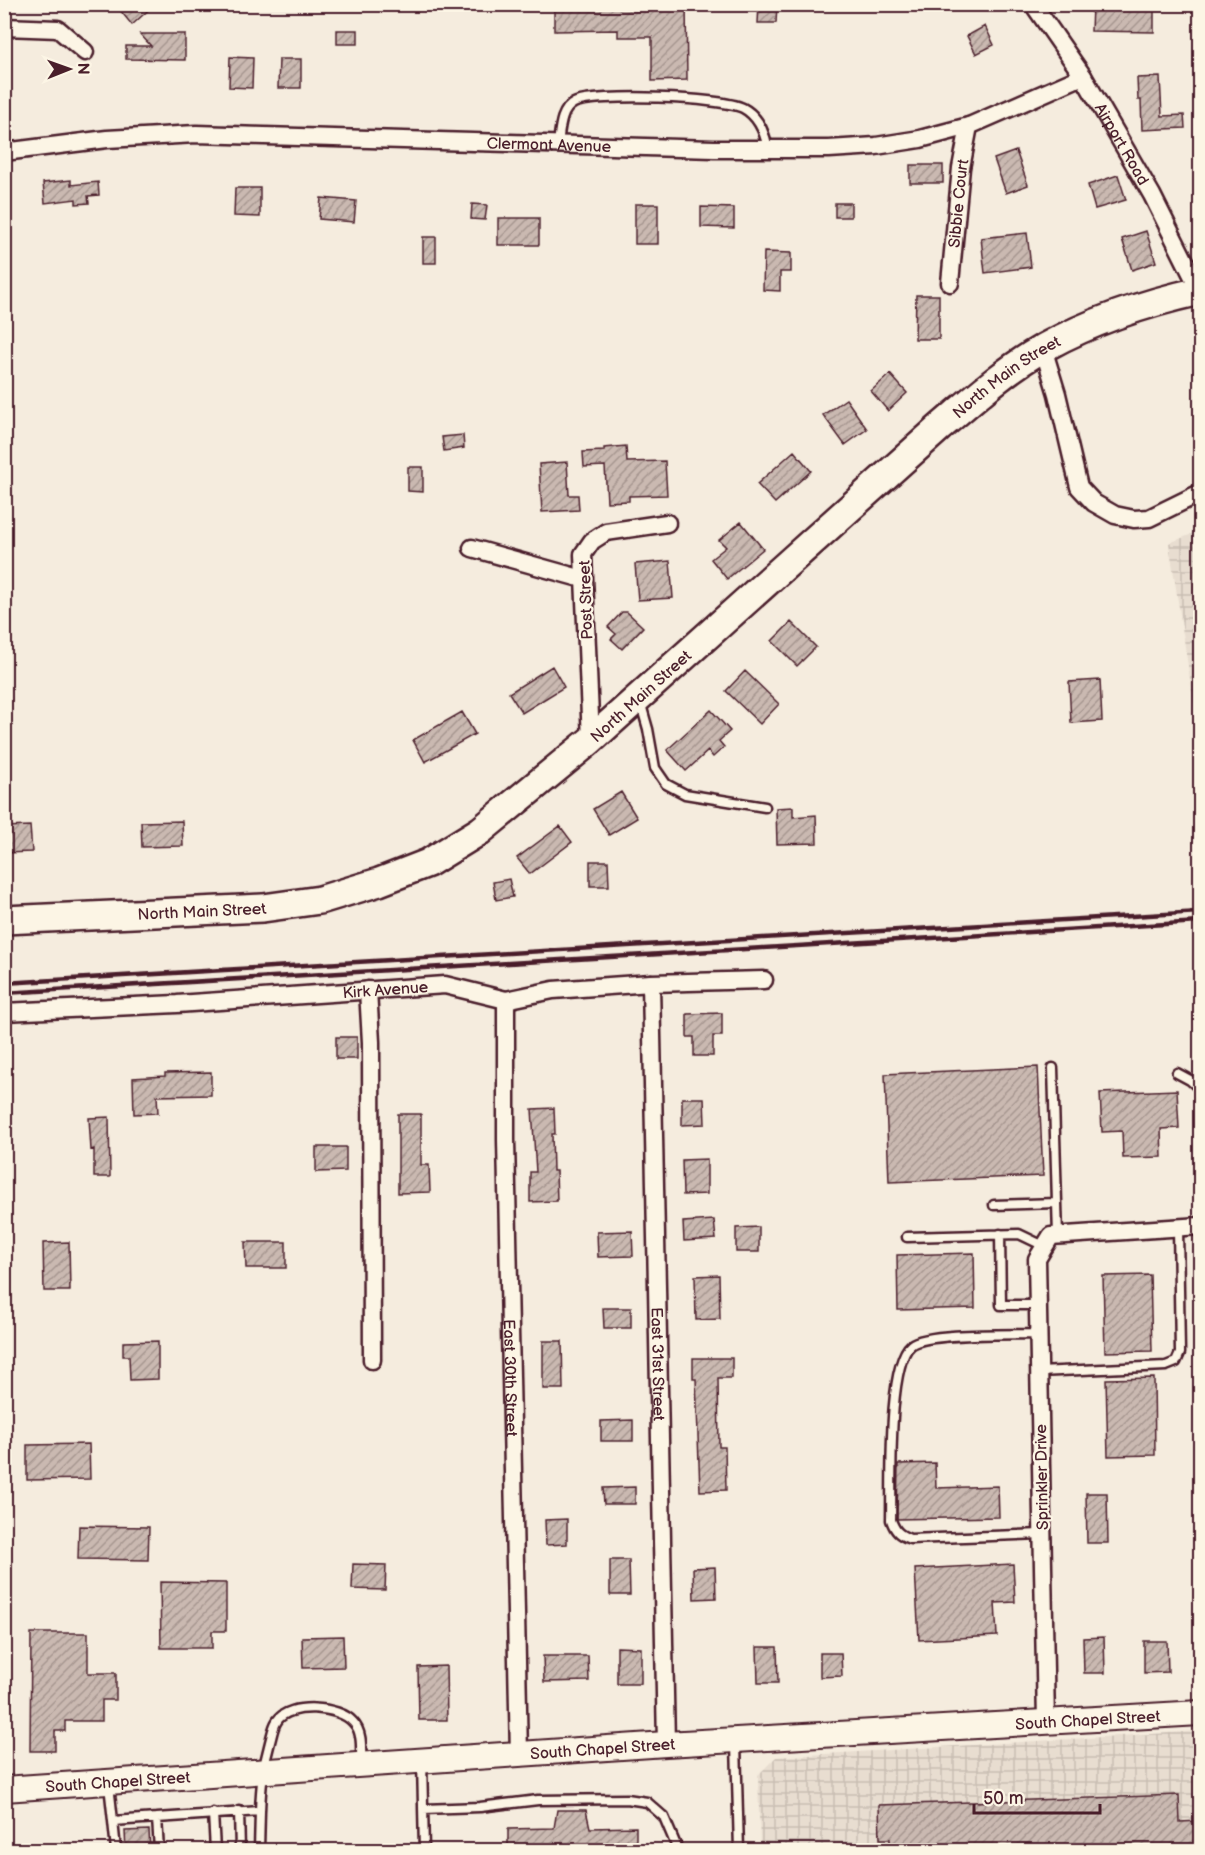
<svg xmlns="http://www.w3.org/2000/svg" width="1205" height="1855" font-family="'Balsamiq Sans',sans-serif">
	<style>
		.industrial { fill: url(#industrial-grid) }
		.building { fill: url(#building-hatch); stroke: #4a1f2b; stroke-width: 1.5 }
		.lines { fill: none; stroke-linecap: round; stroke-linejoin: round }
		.lane-casing { stroke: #4a1f2b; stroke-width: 13 }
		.street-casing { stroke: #4a1f2b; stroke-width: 21 }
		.secondary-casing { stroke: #4a1f2b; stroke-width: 28 }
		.primary-casing { stroke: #4a1f2b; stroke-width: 32 }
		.lane { stroke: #fcf5e5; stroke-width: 8 }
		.street { stroke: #fcf5e5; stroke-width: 16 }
		.secondary { stroke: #fcf5e5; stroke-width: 24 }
		.primary { stroke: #fcf5e5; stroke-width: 27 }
		.rail { stroke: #4a1f2b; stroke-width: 4.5 }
		.labels { text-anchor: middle; stroke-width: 4.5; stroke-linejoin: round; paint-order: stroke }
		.street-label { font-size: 16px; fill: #4a1f2b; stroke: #fcf5e5 }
	</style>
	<defs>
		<pattern id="industrial-grid" width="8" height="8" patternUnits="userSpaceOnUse" patternTransform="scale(1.5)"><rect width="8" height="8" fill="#e8ddd0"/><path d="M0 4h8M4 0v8" fill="none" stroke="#c8bdb3"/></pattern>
		<pattern id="building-hatch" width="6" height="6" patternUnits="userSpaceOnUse" patternTransform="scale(1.5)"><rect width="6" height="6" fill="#cab9b1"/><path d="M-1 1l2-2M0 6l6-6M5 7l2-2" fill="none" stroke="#a69690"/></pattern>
	</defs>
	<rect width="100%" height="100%" fill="#f5ecde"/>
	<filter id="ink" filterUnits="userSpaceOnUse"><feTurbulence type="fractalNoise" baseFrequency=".0167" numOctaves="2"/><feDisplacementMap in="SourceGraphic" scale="12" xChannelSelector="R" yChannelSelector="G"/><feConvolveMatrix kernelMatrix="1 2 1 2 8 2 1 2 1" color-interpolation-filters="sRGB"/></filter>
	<g filter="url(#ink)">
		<path class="industrial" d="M1200 531V743L1169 543Z
			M1200 1731V1850H760L758 1775 776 1757Z"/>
		<path class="building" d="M115 4H155L132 25Z
			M554 4H686L687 80 652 81V37H618V30L554 31Z
			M759 4H777L776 23H758Z
			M1092 6H1154V32L1091 31Z
			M985 26 994 45 976 54 967 36Z
			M337 30H358V44H337Z
			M140 34H185V60L126 59V46H151Z
			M230 57 253 58 252 88 229 87Z
			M279 59H301V88H278Z
			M1160 77 1162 116 1184 115 1185 128 1142 130 1141 100H1138L1137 78Z
			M1016 151 1028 185 1006 193 994 159Z
			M910 165H943V183H910Z
			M1118 175 1126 200 1095 209 1088 185Z
			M71 180V185L98 182 99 195 88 196 89 203 76 204V199L45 203 43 183Z
			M235 188H260V217L234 216Z
			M321 198 356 201 354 222 319 219Z
			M835 203H851V217H835Z
			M472 204 487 205 485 220 471 219Z
			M635 204H658V244H635Z
			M701 207 734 208V228L701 227Z
			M498 218H539V245H498Z
			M1146 231 1156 262 1132 270 1122 239Z
			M1027 233 1031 267 985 273 981 238Z
			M423 237H436V263H423Z
			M764 252 791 253V272H780V291L763 290Z
			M916 295H939V339H915Z
			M890 374 907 393 888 411 871 391Z
			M846 399 867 429 845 445 823 415Z
			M463 435 464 448 444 451 442 437Z
			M626 446 627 462 665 461 667 495 629 496V501L607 502 605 466 584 467 583 452 604 451V448Z
			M794 451 811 471 775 503 757 484Z
			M567 462 569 495H578L579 510 542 512 539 464Z
			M408 467H423V492L408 491Z
			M741 522 763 549 727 579 711 559 726 547 719 540Z
			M670 561 673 598 638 600 635 564Z
			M622 612H627L643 627 622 649 611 639 616 634 608 627Z
			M791 622 816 647 797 666 772 641Z
			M552 666 564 687 522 713 509 693Z
			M745 671 779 704 760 724 726 691Z
			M1100 680 1102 721 1071 723 1069 682Z
			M711 710 730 731 719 741 724 747 713 757 708 751 686 771 667 750Z
			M462 712 475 734 425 762 413 740Z
			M621 792 637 818 609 835 593 809Z
			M793 807V817L816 815 817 843 777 844 776 808Z
			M182 821 183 846 142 847 141 822Z
			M30 826 32 852 4 853V827Z
			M560 826 572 842 530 874 517 858Z
			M590 861H608L609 886H590Z
			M509 879 513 897 496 900 493 882Z
			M722 1013V1036H713V1056H694V1037H687V1014Z
			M336 1037H357V1059H336Z
			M1038 1067 1043 1176 889 1182 885 1074Z
			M211 1072V1095L157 1096 158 1113 134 1114 133 1078 165 1076V1073Z
			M1177 1090 1179 1128 1161 1129 1162 1157 1123 1158 1122 1131 1102 1132 1100 1093Z
			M682 1098H704L705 1124 682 1125Z
			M554 1108 555 1134H552L553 1171H556L557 1201 530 1202V1172H536L532 1109Z
			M398 1114H421V1165H429L430 1192 398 1193Z
			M109 1117 110 1177H94V1149L91 1150 89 1118Z
			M316 1147H346V1171L316 1172Z
			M707 1159V1194L683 1195 682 1160Z
			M714 1220 716 1239 684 1241 683 1222Z
			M759 1227V1252H736V1228Z
			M632 1231 633 1256 598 1257 597 1232Z
			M69 1242 70 1291H44L43 1243Z
			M245 1242H286V1268H246Z
			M974 1253 975 1308 898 1310 897 1255Z
			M719 1275 720 1319 696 1320 695 1276Z
			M1150 1275 1152 1351 1105 1352 1103 1276Z
			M603 1308H631V1328H604Z
			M158 1341V1379L130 1380 129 1356H123V1342Z
			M543 1341H562L563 1389H543Z
			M693 1358H732V1378H718L719 1447H725L726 1490 700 1491 696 1379H693Z
			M1154 1378 1155 1455 1108 1456 1106 1379Z
			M633 1420V1441H601V1421Z
			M89 1444 90 1479 27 1480V1445Z
			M935 1463 936 1488 998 1486 999 1517 897 1519 898 1464Z
			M635 1487V1504H604L603 1488Z
			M1086 1493H1107L1108 1543H1087Z
			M567 1519V1544L546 1545 545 1520Z
			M79 1526 149 1527 148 1560 78 1559Z
			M610 1560H629L630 1595H610Z
			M353 1564 386 1565 385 1590 352 1589Z
			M1013 1564 1015 1602 995 1603 997 1636 919 1640 915 1569Z
			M715 1567 716 1598 694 1599 693 1568Z
			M160 1582 226 1583V1631H212V1648H161Z
			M31 1633H88V1673H116V1700H102V1721H65V1731H55V1751H30Z
			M343 1636 344 1667 303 1668 302 1637Z
			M1104 1637 1105 1673H1084L1083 1638Z
			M1144 1641H1167L1168 1672 1144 1673Z
			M617 1647 641 1648V1684H617Z
			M757 1647H777L778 1683H758Z
			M820 1653H841L842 1676 820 1677Z
			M543 1656H588L589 1681 544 1682Z
			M446 1666 447 1720H419L418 1667Z
			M1179 1795 1180 1822 1200 1821V1851H890V1839H880L879 1805Z
			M557 1810H586L590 1828 636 1827V1851H508V1829L554 1828Z
			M149 1830 150 1851H126L125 1831Z"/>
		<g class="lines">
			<g class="lane-casing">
				<path id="lane" d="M558 144C560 131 560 110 574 103 594 93 722 97 743 108 758 116 765 133 768 149
					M640 701 648 729 655 768 666 784 685 794 765 807
					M1053 1068 1058 1236
					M1177 1073 1190 1080 1200 1089
					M994 1205 1057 1203
					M1000 1234 1001 1305H1038
					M907 1237 1019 1234 1044 1246
					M1038 1334C1015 1335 927 1332 911 1345 887 1365 892 1486 891 1520 895 1531 899 1535 910 1539L1042 1534
					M1039 1372 1166 1366 1176 1362 1180 1353 1178 1228
					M736 1743 739 1850
					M422 1761 424 1850
					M109 1785 113 1821 260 1811C261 1785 263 1767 270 1742 272 1735 273 1727 277 1721 289 1702 340 1706 353 1722 363 1732 361 1749 361 1761
					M423 1809 480 1807 538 1800 627 1799 647 1802 664 1817 678 1850
					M239 1811 240 1850
					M213 1813 215 1850
					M157 1818 159 1850
					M113 1821 116 1850
					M259 1850 260 1811"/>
			</g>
			<g class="street-casing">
				<g id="street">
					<path id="s1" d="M1033 4 1083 76 1152 195 1200 291"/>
					<path d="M4 27 58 29 85 52"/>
					<path id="s2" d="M4 152 107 139 196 134 714 149H829L876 146 920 139 969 126 1083 76"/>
					<path id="s3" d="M950 283 961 168 969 126"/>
					<path d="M1043 348 1057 394 1079 487 1094 503 1115 515 1134 519 1149 518 1200 493"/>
					<path d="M472 548 583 579"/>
					<path d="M591 740 583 554 592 541 606 532 667 523"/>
					<path id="s4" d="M651 983 666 1744"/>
					<path d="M368 990 371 1042 372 1360"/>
					<path id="s5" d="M506 1000V1140L519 1755"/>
					<path id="s6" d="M4 1012 177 1004 445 985 506 1000 553 990 651 983 764 980"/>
					<path d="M1046 1722 1037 1259 1051 1236 1200 1226"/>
				</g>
			</g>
			<g class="secondary-casing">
				<g id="secondary">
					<path id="s7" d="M4 1789 666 1744 1200 1713"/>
				</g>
			</g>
			<g class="primary-casing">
				<g id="primary">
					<path id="s8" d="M4 920 263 908 320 900 379 882 428 863 480 831 591 740 939 428C973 399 1006 369 1045 347 1094 320 1146 303 1200 291"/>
				</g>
			</g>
			<use href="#lane" class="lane"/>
			<use href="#street" class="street"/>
			<use href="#secondary" class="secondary"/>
			<use href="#primary" class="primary"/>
			<path class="rail" d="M4 983 1200 912
				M4 993 1200 922"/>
		</g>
	</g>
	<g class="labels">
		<g class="street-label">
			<text dy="6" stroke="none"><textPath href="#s2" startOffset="546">Clermont Avenue</textPath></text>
			<text dy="6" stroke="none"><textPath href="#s1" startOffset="166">Airport Road</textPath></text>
			<text dy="6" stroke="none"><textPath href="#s3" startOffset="80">Sibbie Court</textPath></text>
			<text dy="6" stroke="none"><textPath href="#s8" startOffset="1188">North Main Street</textPath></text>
			<text transform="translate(585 600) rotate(-92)" y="6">Post Street</text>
			<text dy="6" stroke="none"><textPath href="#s8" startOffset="702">North Main Street</textPath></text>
			<text dy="6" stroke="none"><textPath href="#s8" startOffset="198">North Main Street</textPath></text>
			<text dy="6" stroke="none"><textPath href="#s6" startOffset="382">Kirk Avenue</textPath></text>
			<text dy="6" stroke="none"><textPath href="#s4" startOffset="381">East 31st Street</textPath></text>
			<text dy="6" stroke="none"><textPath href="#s5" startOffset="378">East 30th Street</textPath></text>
			<text transform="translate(1041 1477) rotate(-91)" y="6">Sprinkler Drive</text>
			<text dy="6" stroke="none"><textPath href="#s7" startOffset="1086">South Chapel Street</textPath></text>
			<text dy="6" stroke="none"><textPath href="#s7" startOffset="600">South Chapel Street</textPath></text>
			<text dy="6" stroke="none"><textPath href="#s7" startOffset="114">South Chapel Street</textPath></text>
		</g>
	</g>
	<rect width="1205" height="1855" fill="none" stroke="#fcf5e5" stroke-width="24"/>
	<rect x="12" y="12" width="1181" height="1831" fill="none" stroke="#4a1f2b" stroke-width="2" filter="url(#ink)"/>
	<g transform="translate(69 69) rotate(89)" stroke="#fcf5e5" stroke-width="4.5" paint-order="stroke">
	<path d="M0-4.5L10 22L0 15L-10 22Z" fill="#4a1f2b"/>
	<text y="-9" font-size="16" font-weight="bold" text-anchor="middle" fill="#4a1f2b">N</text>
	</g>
	<path d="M974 1804v9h126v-9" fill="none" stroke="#4a1f2b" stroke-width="3"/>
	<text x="983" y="1804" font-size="18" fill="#4a1f2b" stroke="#fcf5e5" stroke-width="4.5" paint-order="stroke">50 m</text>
</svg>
